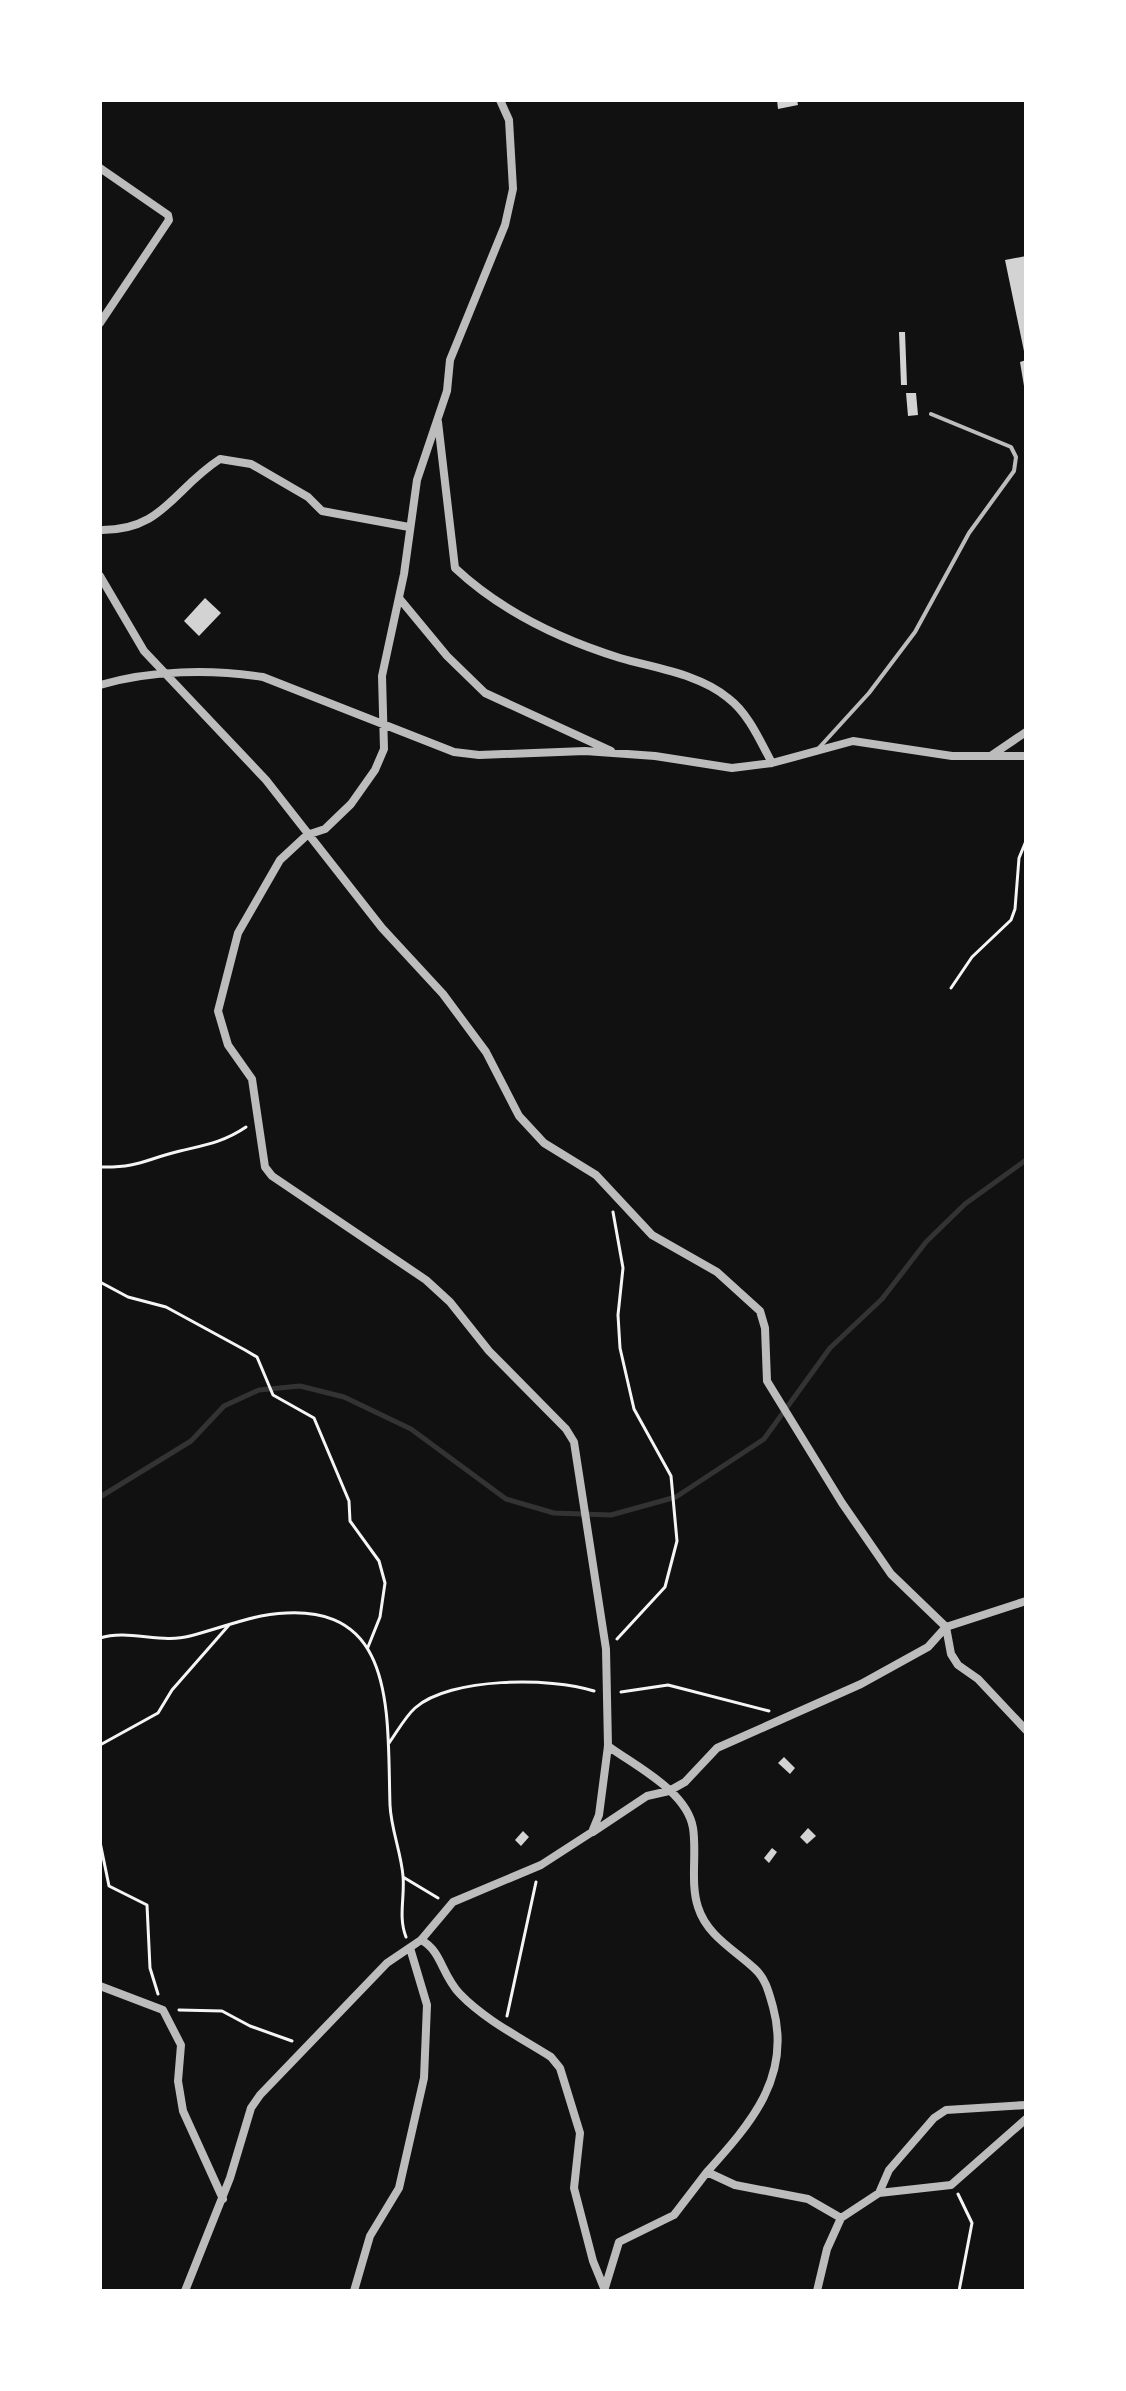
<svg xmlns="http://www.w3.org/2000/svg" width="1126" height="2391" font-family="Karla,sans-serif">
	<style>
		.lines { fill: none; stroke-linecap: round; stroke-linejoin: round }
		.stream { stroke: #333; stroke-width: 5 }
		.building { fill: #d3d3d3 }
		.path { stroke: #f5f5f5; stroke-width: 3 }
		.service { stroke: #bcbcbc; stroke-width: 4 }
		.minor { stroke: #bcbcbc; stroke-width: 8 }
	</style>
	<rect width="100%" height="100%" fill="#111"/>
	<g class="lines">
		<path class="stream" d="M100 1497 191 1441 224 1406 259 1390 300 1386 344 1397 411 1429 506 1499 554 1513 611 1515 676 1497 764 1439 830 1348 882 1299 926 1242 965 1204 1026 1160"/>
	</g>
	<path class="building" d="M777 100H797L798 105 778 109Z
		M1026 256V356H1025L1005 260Z
		M899 332H905L907 385H901Z
		M1026 360V386H1024L1020 362Z
		M906 393H916L918 415 908 416Z
		M205 598 221 613 199 636 184 621Z
		M784 1757 795 1768 790 1774 778 1763Z
		M808 1828 816 1836 807 1844 800 1837Z
		M523 1831 529 1837 521 1846 515 1840Z
		M772 1848 777 1852 769 1863 764 1858Z"/>
	<g class="lines">
		<path class="path" d="M951 988 972 957 1011 920 1015 909 1019 858 1026 841
			M100 1167C139 1168 146 1159 180 1151 205 1145 224 1142 246 1127
			M613 1212 623 1268 618 1315 620 1348 634 1409 671 1476 677 1541 665 1587 617 1639
			M100 1282 128 1297 166 1307 245 1350 257 1357 273 1395 314 1418 349 1501 350 1521 379 1561 385 1583 380 1617 368 1647
			M100 1638C128 1629 161 1644 190 1636 214 1630 237 1621 261 1616 398 1592 387 1709 390 1805 391 1829 401 1852 403 1876 405 1897 398 1917 406 1937
			M621 1692 668 1685 769 1711
			M389 1743C397 1732 405 1717 415 1708 450 1677 551 1677 594 1691
			M100 1745 158 1713 172 1690 229 1625
			M100 1842 109 1886 147 1905 150 1968 158 1994
			M403 1877 438 1898
			M179 2010 222 2011 250 2026 292 2041
			M507 2016 536 1882
			M958 2194 972 2223 959 2291"/>
		<path class="service" d="M817 750 869 693 915 632 969 533 1014 471 1016 457 1011 447 931 414"/>
		<path class="minor" d="M100 168 168 215 169 220 100 323
			M438 422 455 568C501 611 559 639 620 658 654 668 700 674 728 698 749 714 760 741 772 763
			M100 530C163 531 172 490 220 459L251 464 308 497 322 511 409 527
			M100 576 144 651 266 780 382 928 443 994 486 1052 519 1116 544 1143 596 1175 652 1235 717 1272 760 1311 765 1328 767 1381 842 1503 891 1574 946 1627 951 1654 958 1665 978 1679 1026 1730
			M399 598 447 656 485 693 611 751
			M100 685C151 670 211 669 263 677L454 752 479 755 585 751 655 756 732 768 772 763 853 741 952 756H1026
			M992 755 1026 732
			M608 1746C635 1766 687 1791 693 1828 697 1853 690 1883 698 1907 707 1936 735 1950 755 1969 766 1979 769 1993 773 2007 792 2077 751 2123 707 2172
			M593 1832 647 1796 669 1791 685 1782 717 1748 861 1684 928 1647 946 1627 1026 1601
			M421 1940C442 1951 441 1974 460 1994 485 2020 521 2038 551 2057L560 2068 580 2133 574 2188 593 2261 604 2288
			M100 1986 163 2010 181 2045 178 2081 183 2111 223 2199
			M879 2193 889 2170 934 2118 946 2110 1026 2105
			M185 2291 230 2178 251 2108 260 2095 387 1963 421 1940 453 1902 541 1865 592 1832 599 1815 608 1746 606 1649 574 1442 566 1429 489 1351 450 1302 426 1280 272 1176 265 1167 252 1079 228 1045 218 1011 238 933 280 860 307 835 325 829 351 804 375 770 384 749 382 676 404 574 417 480 447 391 450 360 505 225 513 189 509 120 500 100
			M354 2291 370 2236 399 2188 424 2078 427 2005 410 1948
			M604 2291 619 2242 674 2215 707 2172 735 2185 808 2199 841 2218 879 2193 951 2185 1026 2119
			M817 2291 827 2249 841 2218"/>
	</g>
	<rect width="1126" height="2391" fill="none" stroke="#ffffff" stroke-width="204"/>
</svg>
